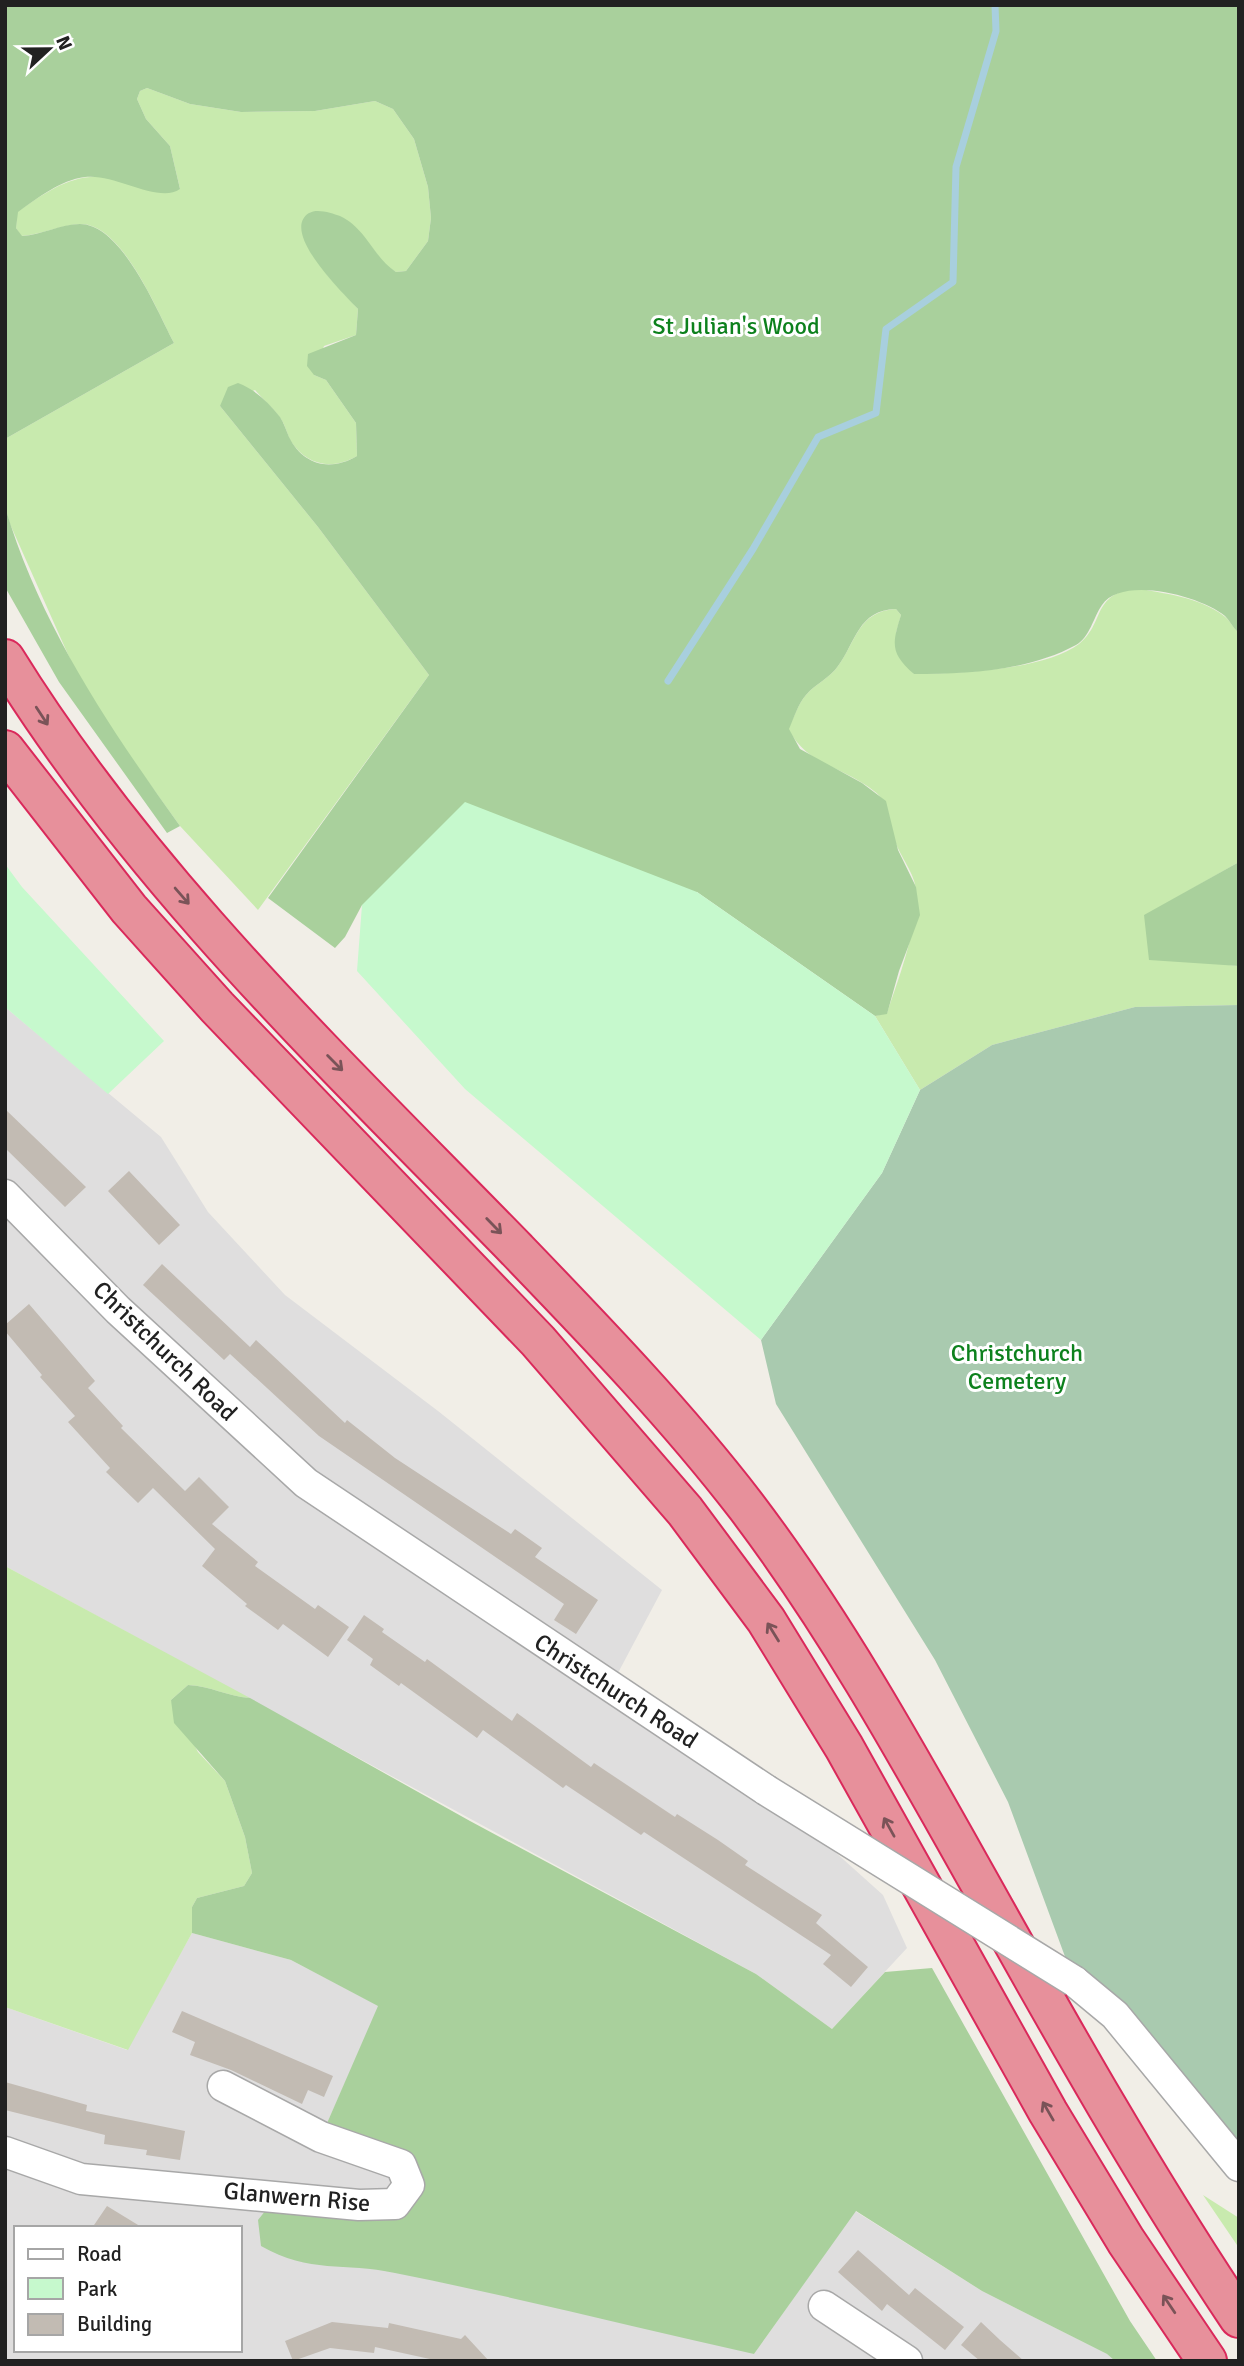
<svg xmlns="http://www.w3.org/2000/svg" width="1244" height="2366" font-family="Signika,sans-serif">
	<style>
		.residential { fill: #dfdede; fill-rule: evenodd }
		.grass { fill: #c8eaae }
		.forest { fill: #a9d09c }
		.cemetery { fill: #a9caaf }
		.park { fill: #c6f9cd }
		.lines { fill: none; stroke-linecap: round; stroke-linejoin: round }
		.stream { stroke: #a8cfde; stroke-width: 7 }
		.building { fill: #c2bbb3 }
		.minor-casing { stroke: #a8a8a8; stroke-width: 33 }
		.highway-casing { stroke: #da295b; stroke-width: 42 }
		.minor { stroke: #fff; stroke-width: 30 }
		.highway { stroke: #e7909b; stroke-width: 38 }
		.minor-bridge-casing { stroke: #a8a8a8; stroke-width: 33; stroke-linecap: butt }
		.minor-bridge { stroke: #fff; stroke-width: 30 }
		.oneway { stroke: #7a5358 }
		.labels { text-anchor: middle; stroke-width: 6; stroke-linejoin: round; paint-order: stroke }
		.park-label { font-size: 24px; fill: #0d811d; stroke: #fff }
		.street-label { font-size: 24px; fill: #212121; stroke: #fff }
	</style>
	<rect width="100%" height="100%" fill="#f1eee7"/>
	<path class="residential" d="M5 1007 161 1137 208 1212 285 1295 438 1411 662 1590 610 1688 766 1790 883 1895 907 1948 832 2029 756 1974 5 1566Z
		M192 1933 291 1960 379 2006 321 2137 754 2354 855 2211 982 2291 1107 2354 1115 2361H5V2007L127 2050ZM16 2228H240V2350H16Z"/>
	<path class="grass" d="M147 88 190 104 241 112 315 111 375 101 393 109 414 139 428 187 431 218 428 241 406 271 396 272 386 266C368 242 342 206 309 213L327 275 358 309 356 335 324 346 314 375 326 380 356 423 357 456C331 471 306 465 290 440 287 433 285 425 281 419 274 409 263 399 255 390L220 406 318 527 429 675 258 910 180 826 118 740 78 677 10 524 5 507V439L174 343C157 311 122 223 80 224 60 225 41 235 21 236L16 228 17 212C48 191 78 168 117 180 144 188 151 195 180 189L170 146 146 119 137 99 140 91Z
		M1133 588C1163 593 1199 597 1224 616 1230 620 1233 628 1239 633V862L1144 916 1229 965 1239 966V1005L1135 1007 992 1045 920 1090 875 1016 887 1013C899 977 918 928 916 890 915 874 900 856 895 841 886 811 893 802 864 784 833 764 808 764 788 729 794 718 798 704 806 695 815 684 830 678 838 666 856 642 858 611 896 609L901 615 896 633 914 674C956 674 1045 670 1079 644 1105 623 1091 597 1133 588Z
		M5 1566 250 1698C226 1696 211 1686 188 1685L171 1700 198 1752 225 1781 245 1837 252 1873 244 1886 197 1898 192 1907V1933L128 2050 5 2007Z
		M1203 2195 1239 2218V2248Z"/>
	<path class="forest" d="M5 5H1239V633C1233 628 1230 621 1225 616 1201 596 1122 575 1102 605 1093 618 1090 637 1076 645 1028 671 967 674 914 674 890 653 892 644 901 615L896 609C858 610 856 642 838 666 830 678 815 684 806 695 798 704 794 718 789 729L800 749 862 783 886 801 898 850 916 887 920 915 899 971 887 1014 875 1016 697 892 362 905 345 937 335 948 268 898 429 675 318 527 220 406 228 387 238 383C256 390 268 402 280 417 284 423 286 430 289 437 303 465 330 472 357 456L356 423 326 380 314 375 307 366 308 354 356 335 358 309C345 295 279 232 309 213 317 208 332 213 340 216 367 229 373 257 396 272L406 271 428 241 431 218 428 187 414 139 393 109 375 101 315 111 241 112 190 104 147 88 140 91 137 99 146 119 170 146 180 189C158 204 115 173 85 177 60 180 38 198 18 212L16 228 22 236C41 235 61 224 80 224 122 224 157 311 174 343L5 439Z
		M5 507C40 625 109 727 180 826L167 833 59 682 5 587Z
		M1239 862V966L1149 960 1144 915Z
		M188 1685C211 1686 226 1696 250 1698L470 1821 756 1974 832 2029 885 1972 932 1968 1130 2321 1157 2361H1115L1107 2354 982 2291 856 2211 754 2354C634 2327 515 2297 395 2273 344 2262 310 2274 261 2246L258 2220 277 2196 359 2205 409 2184 321 2137 378 2006 291 1960 192 1933V1907L197 1898 244 1886 252 1873 245 1837 225 1781 174 1723 171 1700Z"/>
	<path class="cemetery" d="M1239 1005V2166L1074 1981 1008 1802 935 1660 776 1404 761 1340 882 1173 920 1090 992 1045 1135 1007Z"/>
	<path class="park" d="M465 802 697 892 875 1016 920 1090 882 1173 761 1340 465 1089 357 971 362 905Z
		M5 864 22 887 164 1041 108 1094 5 1007Z"/>
	<g class="lines">
		<path class="stream" d="M668 681 753 549 818 437 876 413 886 329 953 282 956 167 996 31 995 5"/>
	</g>
	<path class="building" d="M5 1109 86 1187 65 1207 5 1148Z
		M129 1171 180 1225 159 1245 108 1191Z
		M162 1264 250 1347 256 1340 345 1423 347 1420 395 1458 511 1534 515 1529 542 1548 535 1557 598 1600 576 1634 554 1620 564 1604 319 1436 230 1354 224 1360 143 1285Z
		M29 1304 95 1381 88 1388 123 1426 121 1428 185 1491 199 1477 229 1507 212 1524 258 1562 255 1566 315 1609 318 1605 349 1627 328 1657 283 1624 278 1630 245 1606 247 1604 202 1566 215 1549 153 1488 138 1503 106 1472 110 1468 68 1422 75 1416 40 1377 42 1375 5 1331V1325Z
		M364 1615 384 1629 382 1632 425 1662 427 1659 512 1721 517 1713 591 1767 594 1763 675 1817 677 1814 718 1840 748 1861 745 1865 822 1915 816 1923 868 1967 851 1987 823 1964 831 1955 644 1832 641 1835 566 1785 563 1788 483 1730 477 1738 401 1683 399 1686 370 1665 373 1659 347 1640Z
		M182 2011 333 2076 324 2097 308 2090 302 2104 231 2070 190 2055 195 2042 172 2032Z
		M5 2082 87 2105 86 2111 185 2131 180 2160 146 2155 147 2150 104 2144 105 2135 5 2110Z
		M107 2206 143 2228H92Z
		M858 2250 909 2295 915 2288 964 2327 945 2350 887 2304 882 2311 838 2272Z
		M332 2322 388 2328 389 2323 461 2339 465 2335 489 2361H439L375 2347 374 2353 330 2348 293 2361 285 2341Z
		M981 2322 1000 2340 1024 2361H980L961 2345Z"/>
	<g class="lines">
		<g class="minor-casing">
			<path id="minor" d="M5 1195 118 1310 306 1483 766 1790
				M1074 1981 1115 2015 1239 2166
				M5 2152 81 2179 359 2205 395 2204 409 2185 401 2165 321 2137 223 2086
				M824 2306 907 2361"/>
		</g>
		<g class="highway-casing">
			<path id="highway" d="M5 659C143 882 335 1063 517 1250 596 1332 676 1415 746 1506 837 1626 909 1757 982 1887 1064 2034 1146 2179 1239 2318
				M5 750 129 909 217 1007 538 1341 685 1511 766 1620 844 1747 1048 2112 1126 2241 1207 2361"/>
		</g>
		<use href="#minor" class="minor"/>
		<use href="#highway" class="highway"/>
		<g class="minor-bridge-casing">
			<path id="minor-bridge" d="M766 1790 1074 1981"/>
		</g>
		<use href="#minor-bridge" class="minor-bridge"/>
	</g>
	<defs><path id="oneway-shaft" d="M-6 0H5M1.5-3L5.5 0L1.5 3" fill="none" stroke-width="1.6" stroke-linecap="round" stroke-linejoin="round" transform="scale(1.75)"/></defs>
	<g class="oneway">
		<use href="#oneway-shaft" transform="translate(42 716) rotate(57)"/>
		<use href="#oneway-shaft" transform="translate(182 896) rotate(49)"/>
		<use href="#oneway-shaft" transform="translate(335 1063) rotate(45)"/>
		<use href="#oneway-shaft" transform="translate(494 1226) rotate(46)"/>
		<use href="#oneway-shaft" transform="translate(773 1632) rotate(-122)"/>
		<use href="#oneway-shaft" transform="translate(889 1827) rotate(-119)"/>
		<use href="#oneway-shaft" transform="translate(1048 2111) rotate(-120)"/>
		<use href="#oneway-shaft" transform="translate(1169 2304) rotate(-124)"/>
	</g>
	<g class="labels">
		<g class="park-label">
			<text x="736" y="334">St Julian's Wood</text>
			<text x="1017" y="1361">Christchurch<tspan x="1017" dy="28">Cemetery</tspan></text>
		</g>
		<g class="street-label">
			<text transform="translate(165 1351) rotate(44)" y="8">Christchurch Road</text>
			<text transform="translate(616 1691) rotate(33)" y="8">Christchurch Road</text>
			<text transform="translate(297 2197) rotate(5)" y="8">Glanwern Rise</text>
		</g>
	</g>
	<rect width="1244" height="2366" fill="none" stroke="#212121" stroke-width="14"/>
	<rect x="14" y="2226" width="228" height="126" fill="#ffffff" stroke="#a6a6a6" stroke-width="2"/>
	<rect x="28" y="2249" width="35" height="10" fill="#ffffff" stroke="#a6a6a6" stroke-width="2"/>
	<text x="77" y="2261" font-size="21" fill="#212121">Road</text>
	<rect x="28" y="2278" width="35" height="21" fill="#c6f9cd" stroke="#a6a6a6" stroke-width="2"/>
	<text x="77" y="2296" font-size="21" fill="#212121">Park</text>
	<rect x="28" y="2314" width="35" height="21" fill="#c2bbb3" stroke="#a6a6a6" stroke-width="2"/>
	<text x="77" y="2331" font-size="21" fill="#212121">Building</text>
	<g transform="translate(49 49) rotate(68)" stroke="#ffffff" stroke-width="5" paint-order="stroke">
	<path d="M0-5L12 26L0 18L-12 26Z" fill="#212121"/>
	<text y="-10" font-size="19" font-weight="bold" text-anchor="middle" fill="#212121">N</text>
	</g>
</svg>
